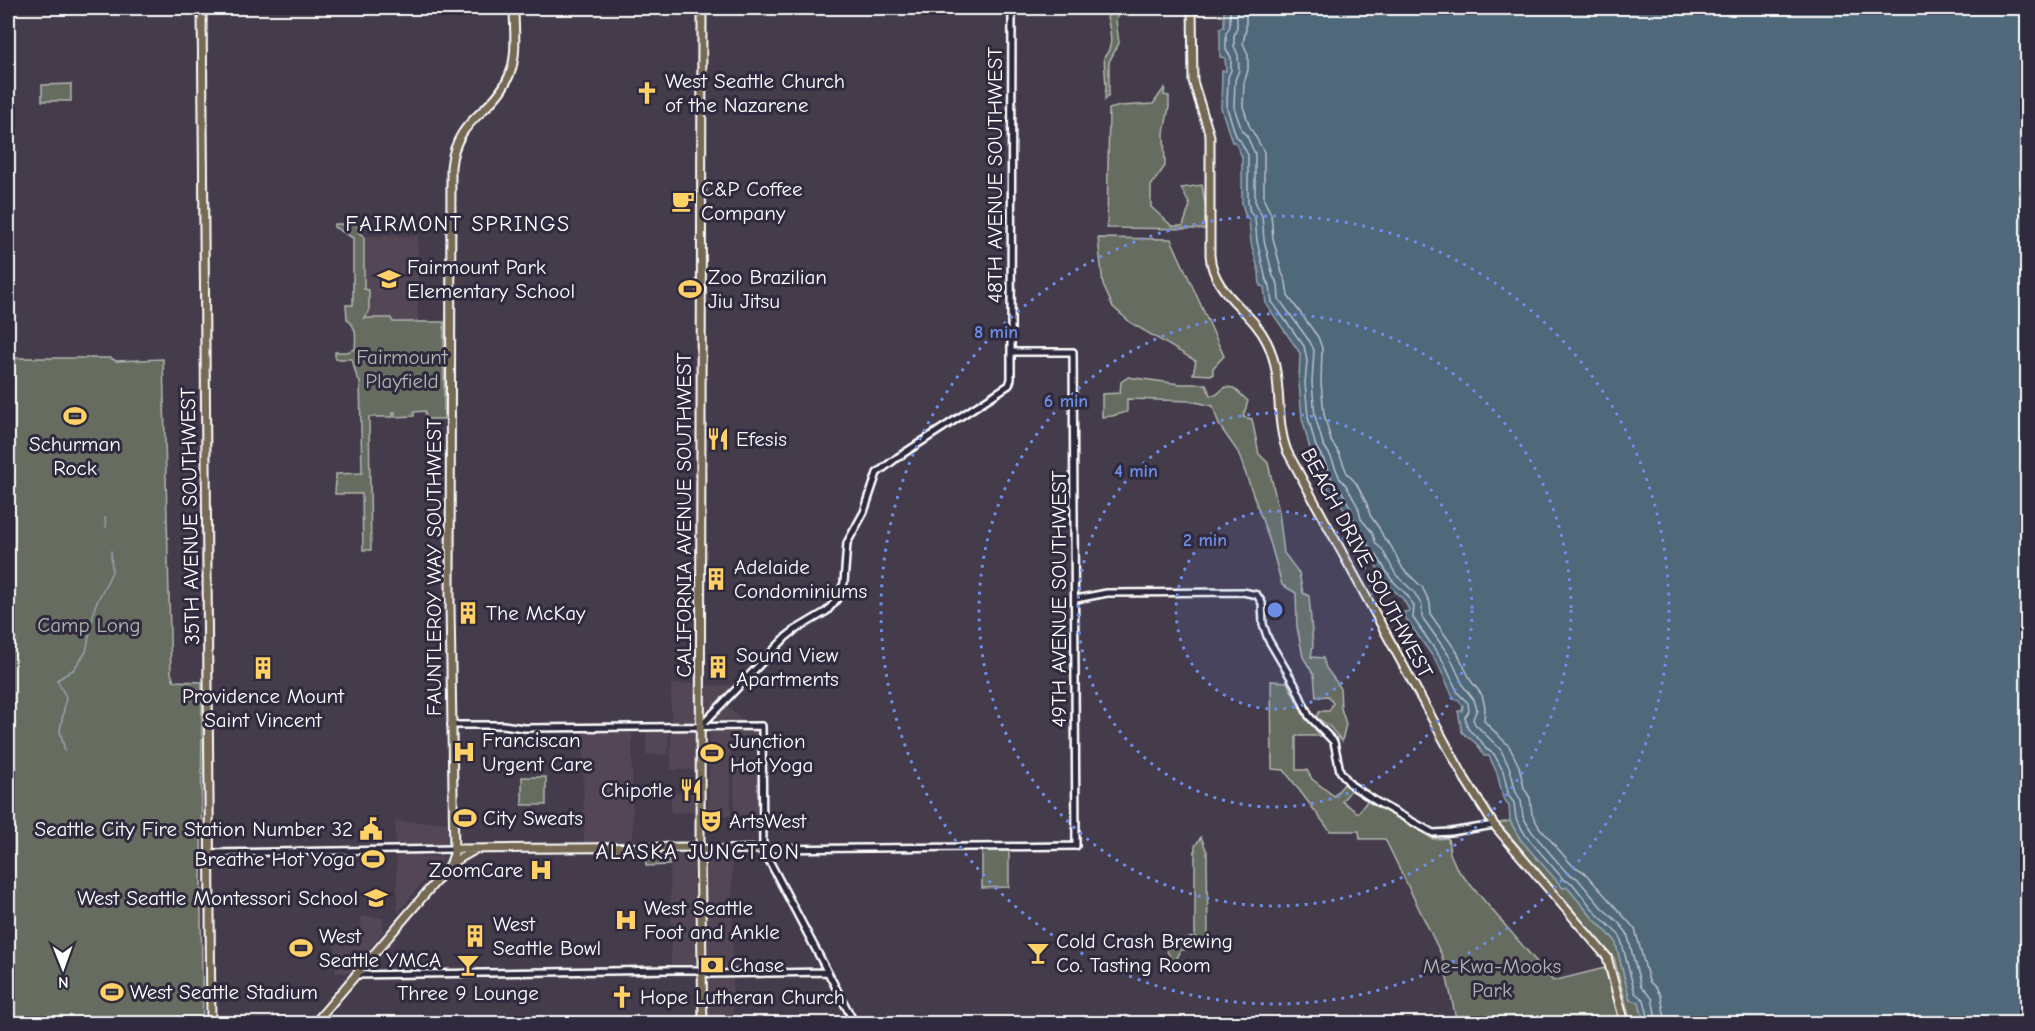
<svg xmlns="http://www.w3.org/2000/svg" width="2035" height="1031" font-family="'Comic Neue',sans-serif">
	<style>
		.built { fill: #534755 }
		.green { fill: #666d60; stroke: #b2b6b0; stroke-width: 1.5 }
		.water { fill: #4f677a; stroke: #95a4af; stroke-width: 1.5 }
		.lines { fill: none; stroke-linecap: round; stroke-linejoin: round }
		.shore { stroke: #b9c2ca; stroke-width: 1.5 }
		.stream { stroke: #95a4af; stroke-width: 1.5 }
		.minor-casing { stroke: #fff; stroke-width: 10 }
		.major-casing { stroke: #fff; stroke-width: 11 }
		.minor { stroke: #2f2a3d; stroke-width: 5 }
		.major { stroke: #766a55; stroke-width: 7 }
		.ring { fill: none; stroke: #6c8ce6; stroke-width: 3; stroke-dasharray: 3 6 }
		.labels { text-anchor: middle; stroke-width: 6; stroke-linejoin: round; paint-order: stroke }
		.poi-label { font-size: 21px; fill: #fff; stroke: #2f2a3d; text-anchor: start }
		.street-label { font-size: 21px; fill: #fff; stroke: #2f2a3d }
		.park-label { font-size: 21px; fill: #b2b6b0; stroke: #2f2a3d }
		.neighbourhood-label { font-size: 22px; letter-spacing: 1.5px; fill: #fff; stroke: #2f2a3d }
		.centre { fill: #6c8ce6; stroke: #2f2a3d; stroke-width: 3 }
		.ring-label { font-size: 18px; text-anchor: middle; font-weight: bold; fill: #6c8ce6; stroke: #2f2a3d; stroke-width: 6; stroke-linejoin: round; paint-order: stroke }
	</style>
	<rect width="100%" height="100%" fill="#443b4b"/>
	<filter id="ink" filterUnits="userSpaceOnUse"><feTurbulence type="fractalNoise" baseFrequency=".0167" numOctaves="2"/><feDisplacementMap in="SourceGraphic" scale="12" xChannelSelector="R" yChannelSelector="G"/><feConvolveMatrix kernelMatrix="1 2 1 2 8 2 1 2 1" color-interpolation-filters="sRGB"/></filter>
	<g filter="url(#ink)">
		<path class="built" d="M360 236H418V322H360Z
			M697 683V719L691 722 671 723V684Z
			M706 685H730V688L720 699 745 723 718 724 706 709Z
			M709 731H757L759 733 758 749 731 750V816H708Z
			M646 732H669L668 754 646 755Z
			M671 732H694V770H671Z
			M583 733H632L633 842 584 843Z
			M758 759V820H734V760Z
			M671 793H693L694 812 671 813Z
			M395 822H447V844L422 845V857H445L432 875 422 883 398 913Z
			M694 853 695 964H671L670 854Z
			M732 853 733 1023H709L706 855Z
			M361 916 383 918V932L349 973H335V942L361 941Z"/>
		<path class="green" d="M1112 8H1121L1116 20 1119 43 1109 62V95L1105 100 1106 86 1104 57C1115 46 1110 31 1107 17Z
			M71 84V101H42V85Z
			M1165 87 1164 95 1169 96V107L1164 133 1165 166 1151 186V207L1172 226H1183L1190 205 1181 188 1202 185 1206 209 1205 229 1107 228 1109 109 1120 106 1153 104Z
			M334 224H357L359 233 364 236V289L369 290V312L364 318H391L393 322H444V419H426L425 411 414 412V416L395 417V412H393V417H369L371 550H363L362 494H335L336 474 362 473 360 382 357 378 352 359H335V352H347L355 349C356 336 357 328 347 319L346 305H353V238L334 227Z
			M1098 238 1171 239 1224 356 1213 368V375L1193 374 1196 361 1131 323 1113 307 1103 285Z
			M8 358H111L116 361 163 359 171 673 174 681 202 682 201 916 203 1023H8Z
			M1128 377 1180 384H1206L1210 395H1216L1225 387 1234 388 1248 401 1243 417 1252 419 1259 454 1268 463 1279 512 1284 553 1299 573 1303 593 1309 596 1313 645 1311 657 1323 658 1326 668 1340 687 1341 708 1346 724 1342 741 1330 727 1316 717 1320 711H1329L1333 703 1328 696 1316 697 1314 675 1303 657 1297 627 1296 593 1282 585 1271 545 1238 452 1219 425 1213 406 1190 401 1127 399V412L1112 416 1102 417V394L1120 393 1121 382Z
			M1271 681 1287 682 1303 714 1321 736H1296V770H1307L1312 779 1334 796 1345 783 1352 789 1342 801 1358 813 1368 800 1433 839 1448 838 1450 853 1457 869 1553 981 1605 968 1620 1023H1457L1442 956 1385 839H1360L1359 831H1330L1284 770 1272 769Z
			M522 777H546V805H522Z
			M1510 821 1521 840 1563 888 1567 887 1592 917 1615 940 1630 1000 1639 1002 1644 1023H1631L1614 958 1499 823Z
			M1201 837 1207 852 1208 937 1200 948 1181 950 1174 965 1163 943 1195 937V846Z
			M1009 849V887L982 888V850Z
			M645 854H669V865L646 866Z"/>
		<path class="water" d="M1224 8H2027V1023H1644L1639 1002 1630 1000 1615 940 1592 917 1567 887 1563 888 1521 840 1510 821 1509 805 1503 798 1497 773 1489 756H1484L1477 744 1462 732 1458 711H1462L1463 706 1458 700 1454 699 1438 664 1405 617 1404 612 1410 611 1403 599 1386 583 1371 557 1366 556 1360 539 1348 525 1346 514 1335 492H1330L1318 462H1316L1310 449 1302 418 1299 383 1300 353 1266 304 1264 287 1260 286 1259 272 1251 243 1249 220 1245 215 1242 203V157L1235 142H1232L1221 108 1222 71H1226L1225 58 1220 57V28L1224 27Z"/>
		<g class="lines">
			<path class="shore" d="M1230 8V26L1226 33V50L1231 57V70L1228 77 1227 108 1236 136 1240 140 1248 155V202L1250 212 1255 218 1257 241 1266 280 1270 286 1272 302 1304 346 1307 361 1305 383 1308 417 1316 447 1324 460 1334 485 1341 490 1352 511 1354 523 1365 536 1370 550 1376 554 1391 579 1407 595 1414 606 1413 618 1443 661 1458 693 1468 703 1469 711 1465 717 1468 729 1481 741 1486 749 1494 754 1503 771 1509 796 1514 803 1516 819 1526 836 1564 880 1572 883 1596 913 1620 936 1635 993 1644 1000 1650 1024
				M1237 8V27L1234 36V46L1238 55 1239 70 1235 80 1234 107 1242 131 1247 136 1255 154V201L1262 216 1264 240 1273 276 1278 284 1279 299 1310 342 1314 350 1312 383 1315 416 1323 444 1331 457 1340 479 1346 485 1358 507 1361 519 1372 532 1376 544 1382 549 1396 575 1414 592 1422 606V617L1450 657 1464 687 1474 700 1477 709 1473 719 1475 724 1501 750 1510 769 1516 792 1521 801 1523 817 1532 832 1567 873 1577 878 1602 908 1619 923 1627 933 1641 987 1652 998 1657 1024
				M1246 8V29L1243 43 1248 55V70L1244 83 1243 106 1249 125 1264 152V200L1271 214 1273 238 1282 273 1286 282 1288 296 1318 337 1322 348 1321 383 1324 414 1331 441 1339 453 1347 473 1356 483 1367 504 1370 515 1379 528 1384 538 1391 546 1403 569 1422 587 1430 603 1431 615 1457 652 1471 681 1482 695 1485 707 1484 721 1509 746 1519 766 1524 788 1530 798 1532 814 1539 827 1572 865 1584 872 1635 929 1649 981 1656 988 1661 996 1666 1024"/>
			<path class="stream" d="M105 518 106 527
				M65 751 60 731 66 697 57 680 73 670 86 652 95 606 112 572 111 551"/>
			<g class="minor-casing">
				<path id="minor" d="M1076 599 1107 593 1243 592 1257 595 1262 603 1263 624 1268 639 1295 685 1309 716 1334 742 1340 771 1351 785 1377 802 1433 833 1451 832 1494 825
					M451 725H503L524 728 762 726 763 849 855 1024
					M701 726 786 637 795 630 827 611 837 599 844 583 847 543 864 512 877 473 898 457 1009 385 1011 379V352L1012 8
					M763 849 1076 846 1073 352H1011
					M210 853 454 849
					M355 975 671 970H696L711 974 827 972"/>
			</g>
			<g class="major-casing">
				<path id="major" d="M202 8 211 1024
					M702 8 700 848 703 1024
					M1192 8 1193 81 1210 136V255C1213 295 1251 309 1267 342 1284 376 1274 416 1287 451L1465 779 1494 825 1607 957 1625 1024
					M454 849 693 847 709 850 763 849
					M452 863 473 851
					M314 1024 450 865 454 854 450 604 451 167C456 117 493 114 509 76 518 56 514 29 514 8"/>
			</g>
			<use href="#minor" class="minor"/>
			<use href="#major" class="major"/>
		</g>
	</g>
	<circle cx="1275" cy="610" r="99" fill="#6c8ce6" fill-opacity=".12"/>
	<g class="ring">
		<circle cx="1275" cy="610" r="99"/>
		<circle cx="1275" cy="610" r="197"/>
		<circle cx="1275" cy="610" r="296"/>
		<circle cx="1275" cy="610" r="394"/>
	</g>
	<defs>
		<g id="church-bare" transform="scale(1.8)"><path d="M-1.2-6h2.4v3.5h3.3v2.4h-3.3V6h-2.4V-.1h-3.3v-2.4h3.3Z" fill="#ffd166" stroke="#2f2a3d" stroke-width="2.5" paint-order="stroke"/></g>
		<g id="cafe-bare" transform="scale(1.8)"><path d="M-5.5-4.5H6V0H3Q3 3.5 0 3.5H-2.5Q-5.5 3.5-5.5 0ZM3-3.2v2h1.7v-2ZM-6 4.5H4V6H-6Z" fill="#ffd166" stroke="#2f2a3d" stroke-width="2.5" paint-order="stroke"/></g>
		<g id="school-bare" transform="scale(1.8)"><path d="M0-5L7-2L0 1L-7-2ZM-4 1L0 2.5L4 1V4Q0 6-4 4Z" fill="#ffd166" stroke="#2f2a3d" stroke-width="2.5" paint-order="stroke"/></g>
		<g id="stadium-bare" transform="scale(1.8)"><path d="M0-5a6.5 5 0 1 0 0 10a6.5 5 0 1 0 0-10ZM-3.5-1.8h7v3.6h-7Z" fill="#ffd166" stroke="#2f2a3d" stroke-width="2.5" paint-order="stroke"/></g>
		<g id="restaurant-bare" transform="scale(1.8)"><path d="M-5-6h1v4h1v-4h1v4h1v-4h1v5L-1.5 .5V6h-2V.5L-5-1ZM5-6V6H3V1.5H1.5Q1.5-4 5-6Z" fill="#ffd166" stroke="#2f2a3d" stroke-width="2.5" paint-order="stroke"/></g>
		<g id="building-bare" transform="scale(1.8)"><path d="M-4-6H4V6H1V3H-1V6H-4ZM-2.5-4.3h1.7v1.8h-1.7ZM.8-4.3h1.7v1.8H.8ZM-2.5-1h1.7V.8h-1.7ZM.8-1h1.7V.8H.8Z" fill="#ffd166" stroke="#2f2a3d" stroke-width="2.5" paint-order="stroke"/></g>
		<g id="hospital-bare" transform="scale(1.8)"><path d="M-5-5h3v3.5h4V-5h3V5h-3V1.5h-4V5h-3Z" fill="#ffd166" stroke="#2f2a3d" stroke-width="2.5" paint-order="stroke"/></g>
		<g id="theatre-bare" transform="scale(1.8)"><path d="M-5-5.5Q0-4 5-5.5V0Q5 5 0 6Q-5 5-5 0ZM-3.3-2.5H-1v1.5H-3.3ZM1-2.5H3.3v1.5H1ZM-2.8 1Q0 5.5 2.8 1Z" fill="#ffd166" stroke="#2f2a3d" stroke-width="2.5" paint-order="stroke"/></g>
		<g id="civic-bare" transform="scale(1.8)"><path d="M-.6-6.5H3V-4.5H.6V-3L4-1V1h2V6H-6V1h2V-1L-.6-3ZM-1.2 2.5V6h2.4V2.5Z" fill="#ffd166" stroke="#2f2a3d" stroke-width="2.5" paint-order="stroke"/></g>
		<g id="bar-bare" transform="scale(1.8)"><path d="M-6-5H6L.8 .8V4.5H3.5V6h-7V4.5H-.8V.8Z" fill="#ffd166" stroke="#2f2a3d" stroke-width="2.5" paint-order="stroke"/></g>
		<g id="bank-bare" transform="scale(1.8)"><path d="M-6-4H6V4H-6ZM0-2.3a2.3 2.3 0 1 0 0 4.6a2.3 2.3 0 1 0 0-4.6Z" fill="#ffd166" stroke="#2f2a3d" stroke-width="2.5" paint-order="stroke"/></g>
	</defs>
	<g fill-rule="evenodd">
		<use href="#church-bare" x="647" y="93"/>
		<use href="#cafe-bare" x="683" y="201"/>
		<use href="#school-bare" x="389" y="279"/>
		<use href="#stadium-bare" x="690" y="289"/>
		<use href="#stadium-bare" x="75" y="416"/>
		<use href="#restaurant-bare" x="718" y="439"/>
		<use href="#building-bare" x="716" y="579"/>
		<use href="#building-bare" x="468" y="613"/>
		<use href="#building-bare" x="718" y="667"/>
		<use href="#building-bare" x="263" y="668"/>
		<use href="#hospital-bare" x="464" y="752"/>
		<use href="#stadium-bare" x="712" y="753"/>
		<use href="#restaurant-bare" x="691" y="790"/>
		<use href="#stadium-bare" x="465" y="818"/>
		<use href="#theatre-bare" x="711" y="821"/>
		<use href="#civic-bare" x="371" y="829"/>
		<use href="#stadium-bare" x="373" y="859"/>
		<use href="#hospital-bare" x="541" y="870"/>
		<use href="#school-bare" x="376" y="898"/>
		<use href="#hospital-bare" x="626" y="920"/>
		<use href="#building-bare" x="475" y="936"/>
		<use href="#stadium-bare" x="301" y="948"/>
		<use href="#bar-bare" x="1038" y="953"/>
		<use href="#bar-bare" x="468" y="965"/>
		<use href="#bank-bare" x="712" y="965"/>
		<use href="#stadium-bare" x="112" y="992"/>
		<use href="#church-bare" x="622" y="997"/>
	</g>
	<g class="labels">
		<g class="poi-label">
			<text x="665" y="88">West Seattle Church<tspan x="665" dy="24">of the Nazarene</tspan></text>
			<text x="701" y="196">C&amp;P Coffee<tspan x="701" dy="24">Company</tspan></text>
			<text x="407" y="274">Fairmount Park<tspan x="407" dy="24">Elementary School</tspan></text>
			<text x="708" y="284">Zoo Brazilian<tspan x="708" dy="24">Jiu Jitsu</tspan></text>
			<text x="736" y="446">Efesis</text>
			<text x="75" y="451" text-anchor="middle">Schurman<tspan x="75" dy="24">Rock</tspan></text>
			<text x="734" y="574">Adelaide<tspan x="734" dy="24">Condominiums</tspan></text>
			<text x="486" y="620">The McKay</text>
			<text x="736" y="662">Sound View<tspan x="736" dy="24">Apartments</tspan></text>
			<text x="263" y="703" text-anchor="middle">Providence Mount<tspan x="263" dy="24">Saint Vincent</tspan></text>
			<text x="482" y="747">Franciscan<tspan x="482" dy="24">Urgent Care</tspan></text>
			<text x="730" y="748">Junction<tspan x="730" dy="24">Hot Yoga</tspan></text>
			<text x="673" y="797" text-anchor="end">Chipotle</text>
			<text x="483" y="825">City Sweats</text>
			<text x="729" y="828">ArtsWest</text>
			<text x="353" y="836" text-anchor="end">Seattle City Fire Station Number 32</text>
			<text x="355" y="866" text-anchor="end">Breathe Hot Yoga</text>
			<text x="523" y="877" text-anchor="end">ZoomCare</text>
			<text x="358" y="905" text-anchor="end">West Seattle Montessori School</text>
			<text x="644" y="915">West Seattle<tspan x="644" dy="24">Foot and Ankle</tspan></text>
			<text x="493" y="931">West<tspan x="493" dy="24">Seattle Bowl</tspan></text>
			<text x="319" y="943">West<tspan x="319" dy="24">Seattle YMCA</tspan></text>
			<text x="1056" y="948">Cold Crash Brewing<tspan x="1056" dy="24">Co. Tasting Room</tspan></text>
			<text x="730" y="972">Chase</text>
			<text x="130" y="999">West Seattle Stadium</text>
			<text x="468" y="1000" text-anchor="middle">Three 9 Lounge</text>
			<text x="640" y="1004">Hope Lutheran Church</text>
		</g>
		<g class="street-label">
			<text transform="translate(995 175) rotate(-90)" y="7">48TH AVENUE SOUTHWEST</text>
			<text transform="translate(684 515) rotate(-90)" y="7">CALIFORNIA AVENUE SOUTHWEST</text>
			<text transform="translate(190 516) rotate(-91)" y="7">35TH AVENUE SOUTHWEST</text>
			<text transform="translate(1367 563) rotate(62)" y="7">BEACH DRIVE SOUTHWEST</text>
			<text transform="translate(434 567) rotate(-90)" y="7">FAUNTLEROY WAY SOUTHWEST</text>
			<text transform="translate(1059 599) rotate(-90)" y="7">49TH AVENUE SOUTHWEST</text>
		</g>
		<g class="park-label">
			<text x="402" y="364">Fairmount<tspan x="402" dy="24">Playfield</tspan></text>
			<text x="89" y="632">Camp Long</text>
			<text x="1492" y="973">Me-Kwa-Mooks<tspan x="1492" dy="24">Park</tspan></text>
		</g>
		<g class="neighbourhood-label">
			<text x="458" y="231">FAIRMONT SPRINGS</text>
			<text x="698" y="859">ALASKA JUNCTION</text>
		</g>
	</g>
	<circle cx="1275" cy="610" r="9" class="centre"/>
	<g class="ring-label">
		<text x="996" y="338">8 min</text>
		<text x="1066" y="407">6 min</text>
		<text x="1136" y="477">4 min</text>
		<text x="1205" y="546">2 min</text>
	</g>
	<rect width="2035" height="1031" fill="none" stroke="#2f2a3d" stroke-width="30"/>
	<rect x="15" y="15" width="2005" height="1001" fill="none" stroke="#fff" stroke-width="2" filter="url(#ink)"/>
	<g transform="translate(63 968) rotate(179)" stroke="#2f2a3d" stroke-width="4.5" paint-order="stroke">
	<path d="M0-4.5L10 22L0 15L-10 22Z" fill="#ffffff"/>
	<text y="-9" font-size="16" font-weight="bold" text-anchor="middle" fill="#ffffff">N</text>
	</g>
</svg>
